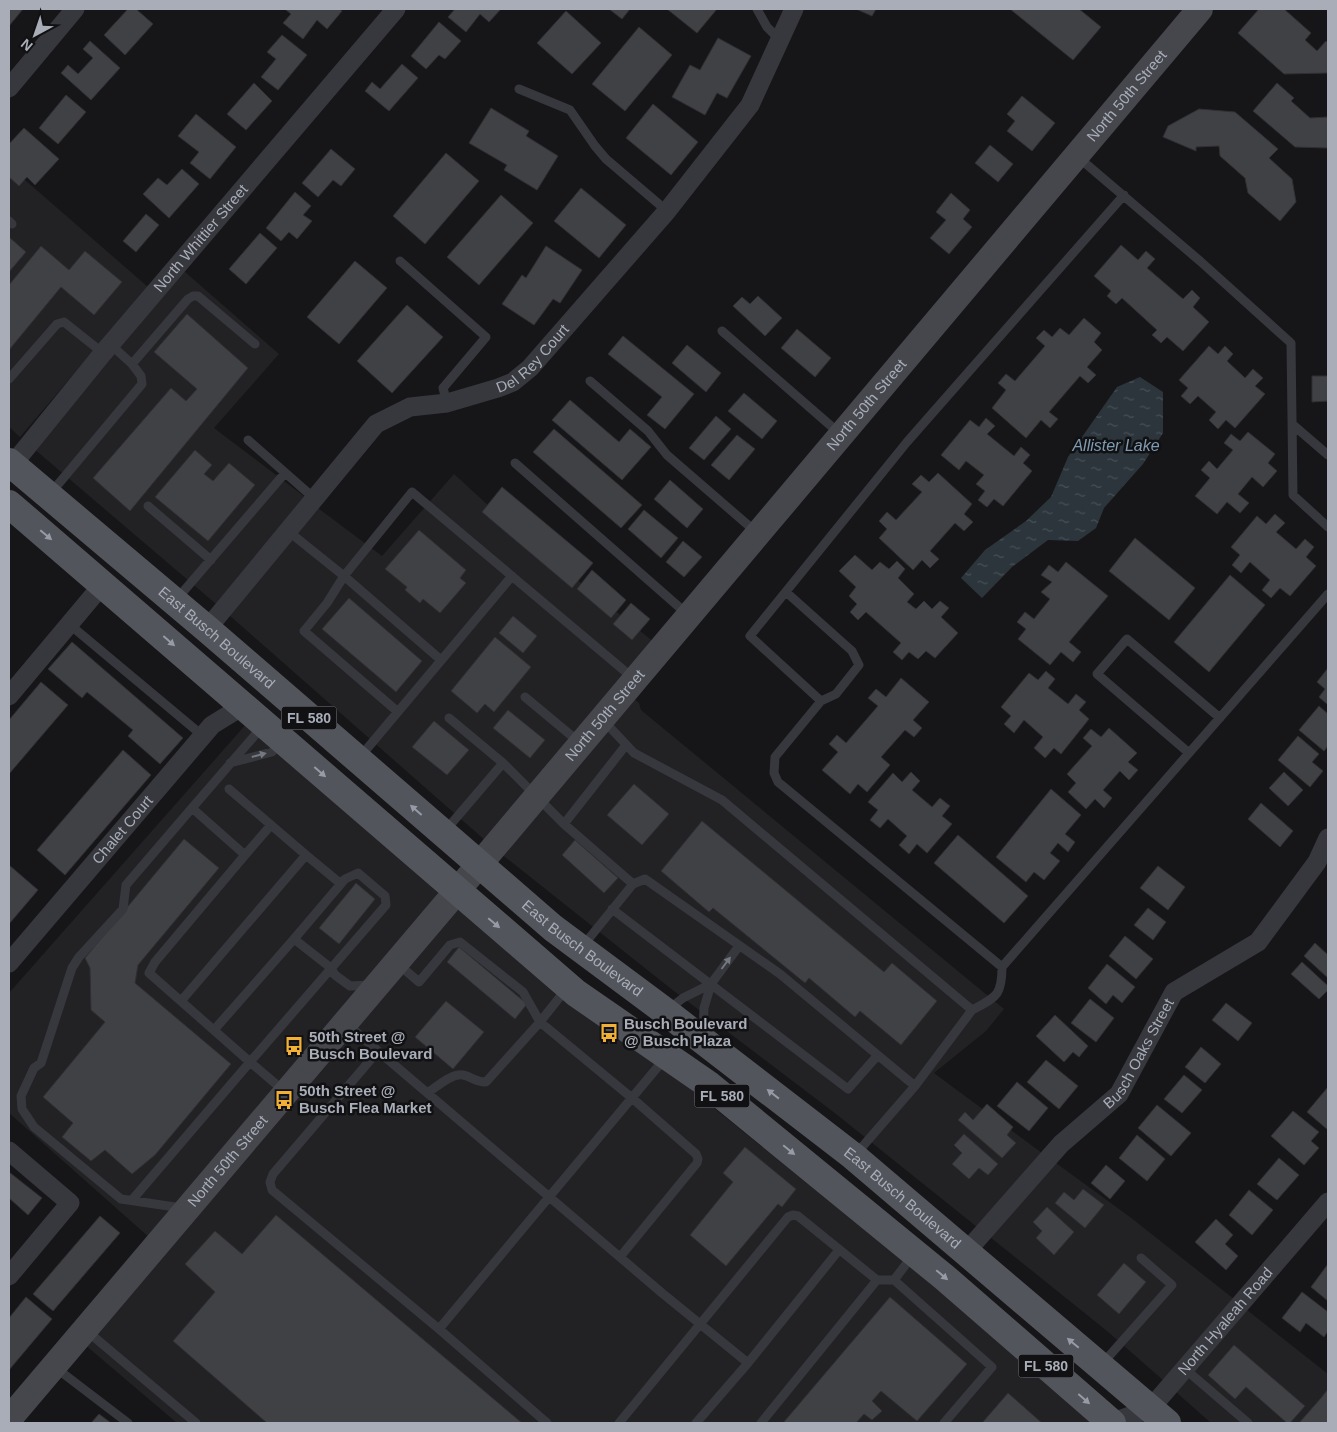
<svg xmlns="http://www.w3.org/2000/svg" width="1337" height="1432" font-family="Arial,sans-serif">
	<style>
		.built { fill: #222225 }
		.water { fill: url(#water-ripples) }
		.building { fill: #404145; stroke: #303034 }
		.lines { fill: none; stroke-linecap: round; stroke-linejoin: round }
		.lane { stroke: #37383d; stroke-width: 9 }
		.street { stroke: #37383d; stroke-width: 19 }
		.secondary { stroke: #45474d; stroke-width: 26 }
		.primary { stroke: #53555c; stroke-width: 28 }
		.oneway { fill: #979ba6 }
		.oneway2 { fill: #757881 }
		.labels { text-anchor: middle; stroke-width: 5; stroke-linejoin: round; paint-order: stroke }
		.shield { fill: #111113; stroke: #7b7e86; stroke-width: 1 }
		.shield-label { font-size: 14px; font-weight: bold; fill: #a8adb8 }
		.street-label { font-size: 15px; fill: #a8adb8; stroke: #111113 }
		.poi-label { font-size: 15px; font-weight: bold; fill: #a8adb8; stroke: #111113; text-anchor: start }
		.water-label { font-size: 16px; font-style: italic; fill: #7f9bb3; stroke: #111113 }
	</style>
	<defs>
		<pattern id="water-ripples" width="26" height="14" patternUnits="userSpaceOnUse" patternTransform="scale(1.25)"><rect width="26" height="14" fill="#2c353c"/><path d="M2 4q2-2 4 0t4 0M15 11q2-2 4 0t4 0" fill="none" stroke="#485056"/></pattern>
	</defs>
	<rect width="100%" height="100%" fill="#161618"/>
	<path class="built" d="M9 166 148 287 20 437 9 427Z
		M184 271 279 354 214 428 305 497 216 604 33 448Z
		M454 474 513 528 655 643 487 842 229 615 318 508 382 556Z
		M632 697 639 703 641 710 1004 1009 986 1031 934 1073 1042 1153 977 1227 836 1114 670 988 500 853Z
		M248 722 445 893 151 1239 9 1113V993Z
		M457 904 645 1052 935 1287 1095 1423H177L84 1344Z
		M1056 1163 1130 1217 1234 1299 1164 1381 1107 1331 990 1237Z
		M1247 1310 1328 1374V1423H1211L1176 1392Z"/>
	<path class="water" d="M1140 377 1163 392V433L1143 464 1104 508 1096 528 1078 541 1048 540 1012 567 982 598 961 578 985 550 1026 521 1051 497 1068 457 1117 387Z"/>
	<path class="building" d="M9 9H23L9 26Z
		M128 9H136L153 24 125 55 104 35Z
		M285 9H339L342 11 327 29 317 20 303 39 283 23 291 14Z
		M455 9H501L489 22 480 14 466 32 448 17Z
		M609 9H630L622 19Z
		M667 9H717L697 33Z
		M856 9H876L872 16Z
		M1010 9H1079L1101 27 1073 60Z
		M1259 9H1284L1311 33 1305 40 1317 51 1326 41 1328 43V73L1284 74 1238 33Z
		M566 11 601 43 572 74 537 43Z
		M439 22 461 41 445 59 439 55 426 69 411 56Z
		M639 27 672 55 625 111 592 84Z
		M282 35 307 55 278 90 261 77 276 59 267 52Z
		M718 38 751 56 727 98 717 93 705 115 672 97 690 65 700 70Z
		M90 41 120 68 91 100 61 73 68 65 78 74 93 58 83 49Z
		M402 64 418 78 389 111 365 91 372 82 380 89Z
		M254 83 272 101 246 130 227 114Z
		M1277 83 1294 98 1291 101 1310 118 1328 117V148L1295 147 1253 111Z
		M66 95 86 112 58 144 39 128Z
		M1022 96 1055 123 1032 151 1007 131 1015 121 1007 114Z
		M653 104 698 142 671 175 626 138Z
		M491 108 529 131 526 136 558 156 537 190 504 170 507 165 469 143Z
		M1199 109 1235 112 1278 149 1269 158 1292 179 1296 202 1280 221 1248 193 1245 178 1220 156 1219 146 1196 147V151L1163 137 1168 126Z
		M196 114 236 147 210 179 190 163 199 152 178 136Z
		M24 128 59 159 35 185 27 177 19 186 9 177V144Z
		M990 145 1013 164 998 182 975 163Z
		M331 149 355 169 341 186 333 180 318 197 302 183Z
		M446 153 479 181 425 244 393 216Z
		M182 169 199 184 169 218 143 194 158 178 167 185Z
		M581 188 626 225 599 258 554 221Z
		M295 192 311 206 303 215 312 221 297 239 289 232 281 241 266 228Z
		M951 193 970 210 963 219 972 227 949 254 930 238 946 220 936 212Z
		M501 195 533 223 479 285 447 257Z
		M146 214 159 225 136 252 123 241Z
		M260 233 277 248 246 284 229 269Z
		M9 237 26 252 9 272Z
		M1121 245 1138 260 1146 251 1155 259 1147 268 1183 299 1192 290 1200 298 1193 307 1209 322 1183 351 1167 337 1161 343 1152 335 1157 330 1122 298 1116 304 1107 296 1111 291 1094 276Z
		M41 246 69 270 85 251 122 282 94 315 61 287 9 350V285Z
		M546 246 582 270 560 303 553 299 534 325 502 304 522 275 526 278Z
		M355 261 387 288 339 344 307 317Z
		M758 296 782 318 765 336 733 306 742 297 750 304Z
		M407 305 443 337 392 393 357 361Z
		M187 314 248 368 130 511 93 478 171 388 186 401 197 389 154 352Z
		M1084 318 1101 333 1094 342 1102 350 1087 367 1096 375 1088 383 1080 376 1049 412 1058 419 1050 428 1041 420 1026 438 992 408 1006 390 998 383 1006 374 1015 381 1045 346 1036 338 1044 330 1052 337 1060 328 1069 335Z
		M797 329 831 358 815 377 781 348Z
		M623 336 694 394 665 429 647 415 662 397 608 354Z
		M687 345 721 373 706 392 672 363Z
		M1209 346 1218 354 1225 346 1233 354 1227 361 1245 378 1253 369 1263 378 1255 386 1265 394 1235 428 1226 420 1218 429 1209 420 1216 412 1198 396 1190 404 1181 396 1188 388 1179 380Z
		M1312 376H1328V401L1312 402Z
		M744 393 777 421 762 439 728 411Z
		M570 400 619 442 630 429 651 447 622 480 552 420Z
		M716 416 731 429 704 460 689 448Z
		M986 418 995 426 987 434 1014 456 1021 447 1030 455 1023 463 1032 471 1003 506 994 499 987 507 978 500 985 491 976 484 984 475 966 461 959 470 941 455 970 420 979 427Z
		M554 429 642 505 621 528 533 452Z
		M1248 432 1275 454 1268 463 1277 471 1263 487 1252 477 1238 494 1249 503 1240 513 1227 502 1217 514 1195 496 1210 478 1201 470 1209 461 1217 469 1233 450 1224 443 1231 434 1240 441Z
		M737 435 755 449 729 480 711 465Z
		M195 450 212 465 204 474 213 481 229 463 255 485 208 541 155 497Z
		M938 473 972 504 964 514 973 522 964 531 955 523 930 551 939 559 930 568 922 560 913 570 879 538 887 529 879 521 887 512 896 520 922 492 912 484 921 475 929 482Z
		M670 480 703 509 687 528 654 499Z
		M502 487 593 563 572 588 482 512Z
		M644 510 678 538 661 558 628 529Z
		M1275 514 1285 523 1276 532 1296 549 1305 539 1314 547 1306 557 1316 566 1290 596 1280 588 1271 598 1262 590 1270 580 1250 562 1241 573 1232 565 1240 555 1231 547 1257 516 1266 524Z
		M419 530 466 570 460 578 466 583 440 613 423 599 420 603 405 590 407 587 385 569Z
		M1135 538 1195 588 1169 620 1109 571Z
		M683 541 702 557 684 577 666 562Z
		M855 555 872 570 880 562 889 569 897 561 905 569 898 578 914 594 907 602 916 609 924 601 932 609 940 601 949 608 941 617 958 633 935 658 926 651 918 659 909 652 902 660 893 652 901 643 866 612 858 620 850 612 857 604 849 596 856 587 839 571Z
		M1066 562 1108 596 1069 642 1081 652 1073 662 1061 652 1050 665 1018 639 1026 629 1017 622 1025 612 1034 619 1050 599 1041 592 1052 582 1041 575 1049 565 1058 572Z
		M592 570 626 600 611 618 577 589Z
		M1230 575 1265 605 1209 672 1174 642Z
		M349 598 422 661 396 692 322 629Z
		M631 603 650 619 632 640 613 624Z
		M513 616 537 636 523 653 499 633Z
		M495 637 531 667 494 712 485 704 477 713 451 691Z
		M72 642 183 738 160 764 128 736 133 730 87 692 82 698 48 669Z
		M1328 668V705L1319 697 1325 689 1317 682Z
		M1046 671 1055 679 1048 688 1068 704 1076 694 1086 702 1079 710 1089 719 1061 754 1054 748 1045 758 1034 748 1043 737 1024 720 1014 733 1004 724 1011 716 1001 707 1029 673 1038 680Z
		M901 678 929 702 913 720 922 728 914 737 905 730 881 757 890 765 867 792 858 784 850 794 822 770 838 752 829 744 837 735 846 743 878 706 868 698 876 689 886 697Z
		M41 682 68 705 9 774V720Z
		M1319 706 1328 714V746L1324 751 1299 730Z
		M508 710 545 740 530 758 493 728Z
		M434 721 469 750 447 775 412 747Z
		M1109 728 1137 753 1128 762 1138 770 1129 780 1120 771 1103 790 1112 798 1104 808 1095 799 1086 809 1068 792 1076 783 1067 774 1092 746 1083 738 1091 729 1101 737Z
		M1298 736 1319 754 1312 762 1323 771 1310 787 1278 760Z
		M123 750 151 775 65 875 37 850Z
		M911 772 920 781 912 790 932 807 940 798 950 806 942 816 952 824 927 853 917 844 909 854 899 845 907 836 888 819 880 828 870 820 878 810 868 802 893 773 902 782Z
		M1284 772 1303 790 1288 806 1269 788Z
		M634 784 669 814 642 845 607 815Z
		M1051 789 1081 815 1065 834 1075 842 1068 852 1058 843 1050 853 1060 861 1044 880 1034 872 1026 882 996 857Z
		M1261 803 1293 831 1280 847 1248 819Z
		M702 821 884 972 892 963 937 1001 901 1045 860 1011 855 1017 809 978 805 983 713 908 709 912 661 871Z
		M958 835 1028 896 1004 923 934 863Z
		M184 839 219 868 138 965 135 983 231 1064 155 1155 132 1174 105 1150 91 1161 62 1137 73 1123 43 1097 105 1022 91 1010 90 968 85 958Z
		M575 840 618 878 604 893 562 855Z
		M9 865 38 890 9 924Z
		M1158 866 1185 887 1168 910 1140 888Z
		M356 883 375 899 339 944 319 928Z
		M1148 908 1166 922 1153 940 1134 925Z
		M1125 936 1153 959 1136 979 1109 956Z
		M1315 943 1328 955V978L1304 956Z
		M459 947 527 1004 515 1019 447 962Z
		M1302 962 1328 986V990L1319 999 1291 974Z
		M1107 964 1135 987 1122 1003 1113 995 1106 1004 1088 988Z
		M1090 999 1114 1018 1096 1042 1071 1023Z
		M446 1001 484 1032 453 1069 415 1037Z
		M1226 1003 1252 1023 1238 1041 1212 1020Z
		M1055 1015 1088 1046 1079 1057 1073 1052 1064 1062 1036 1036Z
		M1201 1047 1221 1064 1205 1083 1185 1067Z
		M1046 1060 1078 1086 1059 1109 1027 1082Z
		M1184 1075 1202 1090 1182 1113 1164 1099Z
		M1017 1082 1048 1108 1029 1131 997 1106Z
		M1328 1087V1130L1307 1112Z
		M987 1104 1013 1127 1007 1135 1016 1143 1002 1158 958 1120 965 1112 973 1120Z
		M1157 1105 1191 1133 1171 1156 1138 1128Z
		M1293 1111 1319 1132 1311 1141 1319 1148 1304 1165 1271 1136Z
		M964 1134 998 1164 988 1175 979 1168 969 1179 952 1164 962 1153 954 1145Z
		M1137 1135 1165 1159 1147 1181 1119 1158Z
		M745 1147 796 1189 782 1207 778 1204 726 1266 690 1235 733 1182 723 1173Z
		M1279 1158 1299 1175 1277 1200 1257 1184Z
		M1106 1165 1125 1181 1110 1199 1091 1183Z
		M9 1172 42 1198 28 1215 9 1198Z
		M1083 1189 1104 1205 1085 1228 1055 1203 1064 1192 1074 1200Z
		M1249 1190 1273 1210 1252 1235 1229 1215Z
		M1047 1207 1074 1232 1054 1255 1036 1238 1042 1231 1033 1222Z
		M276 1215 522 1423H267L173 1341 215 1292 185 1264 215 1231 242 1254Z
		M100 1216 120 1233 53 1311 33 1294Z
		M1216 1219 1233 1235 1225 1244 1238 1256 1226 1270 1195 1242Z
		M1124 1263 1146 1282 1119 1314 1097 1295Z
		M1328 1264V1301L1311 1287Z
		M1302 1292 1328 1312V1331L1324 1337 1306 1323 1300 1332 1282 1318Z
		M26 1297 52 1319 9 1370V1318Z
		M890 1297 967 1364 917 1421 881 1391 872 1401 882 1411 872 1420 864 1414 856 1423H783Z
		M1234 1345 1305 1406 1290 1423H1287L1246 1387 1235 1399 1208 1375Z
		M1328 1389V1423H1299L1321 1398Z
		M1008 1393 1042 1423H982Z
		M99 1414 111 1423H91Z"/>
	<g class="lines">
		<path class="lane" d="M757 9 767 27 780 40
			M519 89 570 110 595 146 606 159 667 211
			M1078 157 1200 261 1291 343 1293 495 1328 527
			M1124 195 907 442 750 636 821 701 775 757 774 773 778 782 1002 967 1328 594
			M9 221 12 224
			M400 261 486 337 443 388 447 403
			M722 331 839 433
			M110 344 132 364
			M9 379 57 324 64 322 103 353
			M590 381 648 431 667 455 756 532
			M1292 424 1328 455
			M248 440 315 499
			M515 463 687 614
			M50 494 142 384 141 376 132 364 188 299 193 296H198L255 344
			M148 506 211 560
			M288 531 344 576 412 492 633 678
			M786 592 852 651 859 665 836 694 821 701
			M176 600 285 473
			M69 624 203 736
			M525 697 579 742
			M398 712 304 631 327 603 344 576 441 660
			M449 718 503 763 564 824 633 884 645 879 780 974 915 1086
			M604 721 634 753 722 800 972 1010 915 1086 856 1154
			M262 727 192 808 245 855 155 962 149 973 250 1062 386 905 385 896 358 873 345 879 294 939 331 968 335 975 350 986 370 985
			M1189 753 1097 674 1127 639 1220 718
			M360 757 512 576
			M230 763 272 752 281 742
			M229 789 306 855
			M564 824 626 745
			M445 831 503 763
			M245 855 271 825
			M612 909 848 1089 877 1056
			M582 947 633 884
			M398 964 419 982 450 945 460 942 523 992 540 1022 486 1082C474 1082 473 1077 463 1075 451 1073 437 1087 427 1093
			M567 988 540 1022 632 1098 696 1154 698 1159 697 1163 620 1257
			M181 1001 306 855 341 884
			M669 1009 683 998 711 984
			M972 1010C996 997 1002 996 1002 967
			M347 1024 378 1051 273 1174 270 1182 272 1190 439 1329 547 1423
			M214 1030 294 939
			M703 1033 704 1008 711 984 739 946
			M378 1051 662 1293 748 1363
			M132 1200 250 1062 284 1091
			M182 1208 121 1199 34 1127 22 1109 21 1096 34 1068 41 1063 72 968 79 957 123 909 126 885 192 808
			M913 1255 894 1280 992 1367 944 1423
			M439 1329 666 1057
			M87 1331 196 1423
			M1102 1364 1172 1285 1141 1258
			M56 1368 128 1423
			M1185 1369 1248 1423
			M619 1423 788 1217 793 1215 798 1216 877 1280H894
			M696 1423 748 1363 839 1250
			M761 1423 877 1280"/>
		<g class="street">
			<path d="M9 88 75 9"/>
			<path id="s1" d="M9 469 103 353 396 9"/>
			<path id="s2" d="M207 629 376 424 410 407 447 403 498 388 513 382 530 368 667 211 750 105 794 9"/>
			<path d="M9 696 103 584"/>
			<path id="s3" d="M9 963 212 725 243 706"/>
			<path d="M9 1151 70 1203 9 1276"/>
			<path id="s4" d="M966 1252 1061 1144 1119 1094 1174 992 1258 942 1317 862 1328 838"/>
			<path id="s5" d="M1110 1423 1150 1409 1328 1202"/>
		</g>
		<path class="secondary" id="s6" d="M9 1419 457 891 1200 9"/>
		<g class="primary">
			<path id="s7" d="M9 462 207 629 553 928 666 1012 853 1156 1167 1423"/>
			<path d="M9 504 576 993 709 1085 944 1277 1112 1423"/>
		</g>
	</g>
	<defs><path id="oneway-solid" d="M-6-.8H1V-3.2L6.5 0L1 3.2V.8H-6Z" transform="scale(1.25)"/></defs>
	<g class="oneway">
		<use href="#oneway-solid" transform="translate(46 535) rotate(40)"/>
		<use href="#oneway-solid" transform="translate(169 641) rotate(41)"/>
		<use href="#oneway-solid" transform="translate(320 772) rotate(41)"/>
		<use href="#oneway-solid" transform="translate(416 810) rotate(-139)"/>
		<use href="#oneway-solid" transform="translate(494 923) rotate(40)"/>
		<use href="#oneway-solid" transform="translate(773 1094) rotate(-142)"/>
		<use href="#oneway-solid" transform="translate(789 1150) rotate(39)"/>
		<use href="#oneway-solid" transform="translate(942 1275) rotate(40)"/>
		<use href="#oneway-solid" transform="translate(1073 1343) rotate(-140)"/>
		<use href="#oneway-solid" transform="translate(1084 1399) rotate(41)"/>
	</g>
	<g class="oneway2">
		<use href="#oneway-solid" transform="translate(259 755) rotate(-15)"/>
		<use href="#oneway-solid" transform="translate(726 963) rotate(-53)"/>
	</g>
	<defs>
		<g id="bus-bare" transform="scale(1.5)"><path d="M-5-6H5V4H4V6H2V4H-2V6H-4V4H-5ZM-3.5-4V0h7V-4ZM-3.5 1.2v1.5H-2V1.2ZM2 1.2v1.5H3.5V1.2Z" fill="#f2b134" stroke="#111113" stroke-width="2.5" paint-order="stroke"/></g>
	</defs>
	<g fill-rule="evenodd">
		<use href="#bus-bare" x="609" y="1033"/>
		<use href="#bus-bare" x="294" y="1046"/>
		<use href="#bus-bare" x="284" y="1100"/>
	</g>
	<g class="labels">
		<g class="shield">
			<rect x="281.5" y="706.5" width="55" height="23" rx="4"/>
			<rect x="694.5" y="1084.5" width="55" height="23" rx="4"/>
			<rect x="1018.5" y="1354.5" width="55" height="23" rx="4"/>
		</g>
		<g class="shield-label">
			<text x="309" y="723">FL 580</text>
			<text x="722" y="1101">FL 580</text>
			<text x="1046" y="1371">FL 580</text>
		</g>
		<g class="street-label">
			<text dy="5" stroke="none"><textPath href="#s6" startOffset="1732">North 50th Street</textPath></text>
			<text dy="5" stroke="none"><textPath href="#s1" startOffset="300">North Whittier Street</textPath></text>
			<text dy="5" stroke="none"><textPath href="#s2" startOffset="440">Del Rey Court</textPath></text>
			<text dy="5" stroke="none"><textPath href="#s6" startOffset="1328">North 50th Street</textPath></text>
			<text dy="5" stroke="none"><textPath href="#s7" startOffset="272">East Busch Boulevard</textPath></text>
			<text dy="5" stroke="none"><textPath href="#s6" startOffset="922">North 50th Street</textPath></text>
			<text dy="5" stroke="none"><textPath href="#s3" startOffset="175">Chalet Court</textPath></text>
			<text dy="5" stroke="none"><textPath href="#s7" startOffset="752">East Busch Boulevard</textPath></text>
			<text dy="5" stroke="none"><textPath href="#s4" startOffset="265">Busch Oaks Street</textPath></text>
			<text dy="5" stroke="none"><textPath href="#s6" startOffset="338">North 50th Street</textPath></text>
			<text dy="5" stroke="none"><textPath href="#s7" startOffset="1158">East Busch Boulevard</textPath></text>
			<text dy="5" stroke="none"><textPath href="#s5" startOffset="158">North Hyaleah Road</textPath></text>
		</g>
		<g class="poi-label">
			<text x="624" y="1029">Busch Boulevard<tspan x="624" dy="17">@ Busch Plaza</tspan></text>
			<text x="309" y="1042">50th Street @<tspan x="309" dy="17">Busch Boulevard</tspan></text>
			<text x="299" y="1096">50th Street @<tspan x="299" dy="17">Busch Flea Market</tspan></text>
		</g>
		<g class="water-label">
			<text x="1116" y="451">Allister Lake</text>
		</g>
	</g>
	<rect width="1337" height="1432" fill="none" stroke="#a8adb8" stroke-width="20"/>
	<g transform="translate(35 35) rotate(220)" stroke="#111113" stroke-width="4" paint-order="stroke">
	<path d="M0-4L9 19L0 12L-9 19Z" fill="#a8adb8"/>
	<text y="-8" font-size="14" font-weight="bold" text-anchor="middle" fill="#a8adb8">N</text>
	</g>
</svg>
